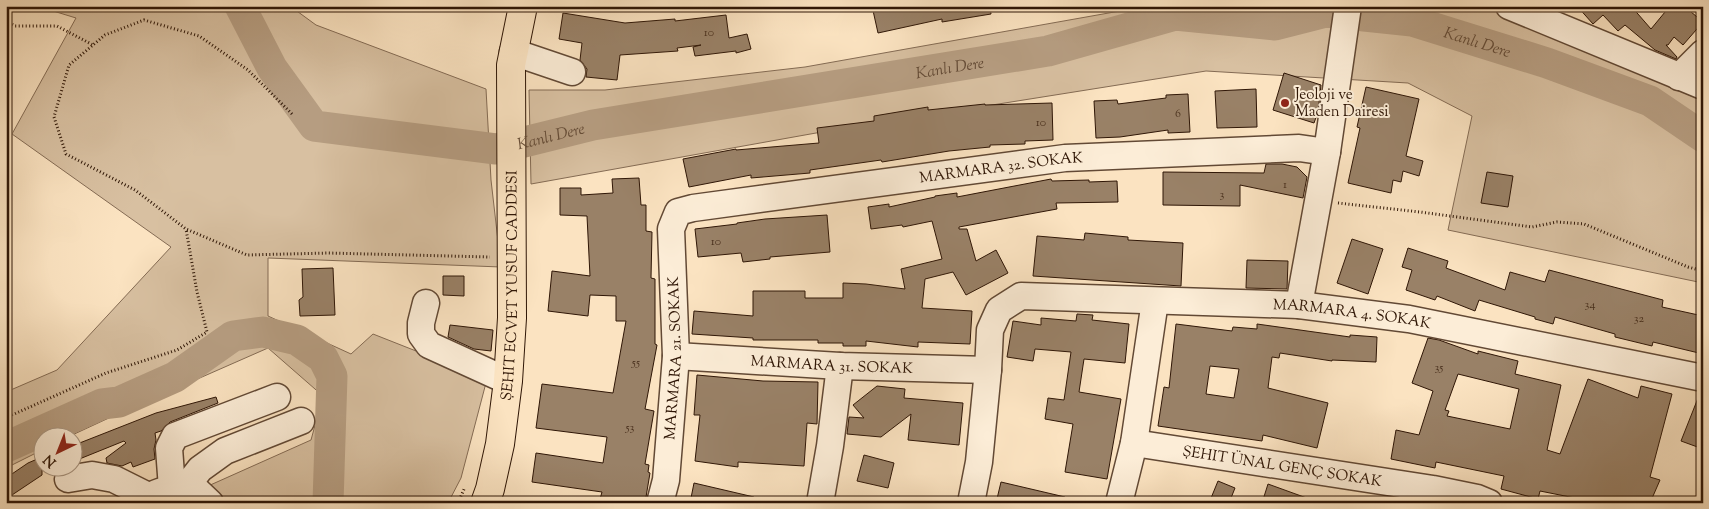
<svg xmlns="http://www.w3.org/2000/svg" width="1709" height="509" font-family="'Sorts Mill Goudy',serif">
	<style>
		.green { fill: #d8c0a1; stroke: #846b54 }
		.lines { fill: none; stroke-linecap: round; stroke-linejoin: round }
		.river { stroke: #b69d81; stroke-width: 31 }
		.building { fill: #998167; stroke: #2f1606; fill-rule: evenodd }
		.minor-casing { stroke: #624935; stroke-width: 29 }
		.major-casing { stroke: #2f1606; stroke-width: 30 }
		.path { stroke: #2f1606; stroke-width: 3; stroke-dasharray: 1 2.5; stroke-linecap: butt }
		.minor { stroke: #fcedd7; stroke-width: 26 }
		.major { stroke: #fbe3c1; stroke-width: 28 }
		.poi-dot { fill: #8f2418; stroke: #fcedd7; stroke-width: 2 }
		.labels { text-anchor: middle; stroke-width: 4; stroke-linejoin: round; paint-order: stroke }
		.number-label { font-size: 12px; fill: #4a311e }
		.poi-label { font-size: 15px; fill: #2f1606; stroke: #fcedd7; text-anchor: start }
		.street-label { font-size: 15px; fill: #2f1606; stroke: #fcedd7 }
		.water-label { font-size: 16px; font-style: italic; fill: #654c37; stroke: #fcedd7 }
	</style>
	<rect width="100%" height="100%" fill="#fbe3c1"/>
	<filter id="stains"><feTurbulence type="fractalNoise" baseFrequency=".004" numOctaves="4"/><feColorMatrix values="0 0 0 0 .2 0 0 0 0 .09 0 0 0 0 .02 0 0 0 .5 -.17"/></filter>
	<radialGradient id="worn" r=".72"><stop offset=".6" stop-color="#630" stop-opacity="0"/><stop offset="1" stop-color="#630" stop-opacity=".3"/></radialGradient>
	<path class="green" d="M37 6H290L316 25 486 89 491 180 501 267 268 258V316L351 354 373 334 487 379 461 478 448 503H170L311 440 323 396 268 348 111 417 70 436H42V450L6 468V392L57 370 171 247 12 134 76 18Z
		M1148 6H1483L1703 101V283L1448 230 1472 116 1408 83 1206 71 816 133 531 184 529 90H605L805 67Z"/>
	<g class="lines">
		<g class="river">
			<path id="s1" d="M240 6 272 68 314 126 496 149 593 125 1048 51 1175 15 1275 25 1326 12 1412 21 1547 63 1650 101 1703 137"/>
			<path d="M6 447 102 404 119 402 175 377 233 336 263 332 297 340 323 358 332 376 328 503"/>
		</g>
	</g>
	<path class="building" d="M872 6H990L991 14 942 22V19L878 33Z
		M1577 6H1631L1651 29 1670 6H1684L1703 22 1683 45 1674 37 1668 45H1666L1677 57 1676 59 1655 50 1625 25 1618 31 1603 15 1593 24Z
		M563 13 625 23 675 19V21L726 15 729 38 747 34 751 49 736 53V51L695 56 693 47 701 45 677 48 678 51 620 55 617 80 586 77 587 69 580 60 582 43 559 39Z
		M1284 73 1321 85 1318 112 1314 123 1273 110Z
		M1366 87 1419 99 1406 156 1423 161 1419 176 1403 171 1401 182 1393 180 1391 193 1348 183 1360 128 1357 127Z
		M1256 89 1257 127 1217 128 1215 91Z
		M1188 94 1190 132 1168 133V130L1120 137 1096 138 1094 101 1117 100 1118 104 1166 98V95Z
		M1052 103 1053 140 1025 141V144L990 145V147L949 151 882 162 881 160 810 170V173L751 178V175L689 187 683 159 736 149V150L819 143 817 128 874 121V116L928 107V110L985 104V105Z
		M1266 164H1282L1297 167 1307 177 1303 198 1240 185V206L1163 205V172L1264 173Z
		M1487 172 1513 176 1508 207 1481 203Z
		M639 178 641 205H646V231L652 232 651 278 655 279V344L657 345 645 409 654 411 645 464 649 465 648 472 650 473 645 503H621L600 499 602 492 532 482 536 453 603 463 607 437 536 428 542 384 613 393 626 321H616V296L590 295 588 316 548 311 552 271 590 276 587 216 560 215V188H581V195L613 193 612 179Z
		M1051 179 1052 181 1089 180V182L1117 181 1118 202 1056 203 1057 209 959 227V229H967L976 261 996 250 1008 273 966 295 953 272 925 279 922 308 972 311 970 344 918 342V347L866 341V346H843V343H818V340H753V338L692 334 694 311 753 316V291H805V298H843V283L866 284 905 289 901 269 942 259 932 221 903 227 902 225 871 229 868 207 889 204V207L935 197V196L957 193V197Z
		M827 215 830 252 770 257V259L743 262 741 253 698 257 695 229 737 224V223L765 219Z
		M1085 233 1128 237V240L1183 243 1181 286 1033 276 1037 236 1084 240Z
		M1352 239 1383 249 1368 294 1337 283Z
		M1408 248 1448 261 1446 268 1505 290 1510 272 1545 282 1549 270 1663 300 1662 307 1703 316V354L1653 342 1652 346 1615 337V334L1555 317 1553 324 1535 319V317L1479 300 1475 311 1437 296 1435 300 1406 290 1412 270 1402 267Z
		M1247 260 1288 261 1287 289 1246 288Z
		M333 268 335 315 300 316 299 300 303 297 302 269Z
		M443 276H464V296L443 295Z
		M1077 314 1093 315 1092 320 1129 324 1125 363 1084 359 1079 392 1121 399 1107 479 1065 472 1073 424 1045 419 1048 398 1064 400 1071 352 1035 349 1033 361 1007 357 1013 321 1041 325V318L1076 321Z
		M1176 324 1232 331 1233 327 1257 329V324L1350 337V335L1377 337 1376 362 1332 360V361L1280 353 1279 358 1272 357 1268 388 1328 403 1317 448 1263 435 1262 441 1158 426 1164 387 1169 388ZM1210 366 1239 369 1234 398 1206 394Z
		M450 325 493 330 491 351 474 349 448 337Z
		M1428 338 1439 340 1478 354V351L1518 361 1515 374 1561 385 1547 450 1560 454 1588 379 1638 398 1641 386 1672 394 1650 477 1660 480 1650 503H1600L1540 491 1538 499 1501 489 1504 476 1436 462 1435 468 1391 459 1396 430 1419 435 1433 391 1412 383ZM1458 374 1519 389 1510 429 1447 416 1449 411 1445 410Z
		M697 375 763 381 818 382 817 424 807 423 804 466 738 462V467L695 461 700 415H694Z
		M877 386 905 389 904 398 963 403 959 445 908 440 911 414 881 437 847 434 849 417 864 418 853 405Z
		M1700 393H1703V449L1681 441Z
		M216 397 218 403 170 422 161 431 155 433 156 440 154 449 155 459 133 467 131 462 122 466 107 463 106 458 126 443 124 441 72 462V446L156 413Z
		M864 455 894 463 888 488 857 481Z
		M42 457V475L6 499V478L28 463Z
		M1218 481 1235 488 1229 503H1209Z
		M1001 482 1065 497 1064 503H996Z
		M694 483 754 497 753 503H690Z
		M1268 484 1315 501 1314 503H1262Z"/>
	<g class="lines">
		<g class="minor-casing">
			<g id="minor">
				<path d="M1509 6 1703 86"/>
				<path d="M513 52 572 72"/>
				<path d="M1679 77 1703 53"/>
				<path d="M426 303 421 323V334L429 345 508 381"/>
				<path d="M1299 305 1327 152 1348 6"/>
				<path id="s2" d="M676 356 840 366 988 370"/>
				<path id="s3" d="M1134 443 1433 489 1477 498 1489 503"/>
				<path d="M68 479 92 475 114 479 148 496"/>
				<path d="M189 483 200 469 225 451 301 421"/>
				<path d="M172 488 169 448 175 436 277 397"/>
				<path d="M137 503C153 492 170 489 189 483L210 503"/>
				<path id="s4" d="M660 503 666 480 676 356 671 229 678 212 693 208 1065 158 1299 148 1327 152"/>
				<path d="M820 503 830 446 840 366"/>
				<path id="s5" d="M971 503 979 462 988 370 990 330 999 310 1021 296 1299 305 1409 319 1703 378"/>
				<path d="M1119 503 1134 443 1155 301"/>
			</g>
		</g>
		<g class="major-casing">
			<g id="major">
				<path id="s6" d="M485 503 490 489 500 444 508 381 512 318 511 65 523 6"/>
			</g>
		</g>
		<path class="path" d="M6 21 15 26H57L93 45
			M292 114 248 70 199 36 144 20 105 35 69 65 54 117 66 154 135 190 186 229 247 255 328 253 490 257
			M1338 203 1420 212 1532 227 1557 222 1584 224 1688 267 1703 271
			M6 419 12 415 106 373 177 350 207 332 197 292 186 229
			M458 503 465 487"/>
		<use href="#minor" class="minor"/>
		<use href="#major" class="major"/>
	</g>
	<circle class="poi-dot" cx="1285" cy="103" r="5"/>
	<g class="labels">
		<g class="number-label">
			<text x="709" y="36">10</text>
			<text x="1178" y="117">6</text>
			<text x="1041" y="126">10</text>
			<text x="1285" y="188">1</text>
			<text x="1222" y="198">3</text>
			<text x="716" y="245">10</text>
			<text x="1590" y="308">34</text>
			<text x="1639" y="322">32</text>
			<text x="636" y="366">55</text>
			<text x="1439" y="371">35</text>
			<text x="630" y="431">53</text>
		</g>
		<g class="poi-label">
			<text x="1295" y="99">Jeoloji ve<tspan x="1295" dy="17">Maden Dairesi</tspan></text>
		</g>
		<g class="street-label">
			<text dy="5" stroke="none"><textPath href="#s4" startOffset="620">MARMARA 32. SOKAK</textPath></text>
			<text dy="5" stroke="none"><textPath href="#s6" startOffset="220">ŞEHIT ECVET YUSUF CADDESI</textPath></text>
			<text dy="5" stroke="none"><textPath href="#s5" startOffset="554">MARMARA 4. SOKAK</textPath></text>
			<text dy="5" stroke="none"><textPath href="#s4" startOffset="146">MARMARA 21. SOKAK</textPath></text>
			<text dy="5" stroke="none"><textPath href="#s2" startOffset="156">MARMARA 31. SOKAK</textPath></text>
			<text dy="5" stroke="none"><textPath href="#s3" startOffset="150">ŞEHIT ÜNAL GENÇ SOKAK</textPath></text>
		</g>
		<g class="water-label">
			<text dy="6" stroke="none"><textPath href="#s1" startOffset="1326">Kanlı Dere</textPath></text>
			<text dy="6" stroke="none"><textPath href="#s1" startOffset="786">Kanlı Dere</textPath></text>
			<text dy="6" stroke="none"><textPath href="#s1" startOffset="381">Kanlı Dere</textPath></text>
		</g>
	</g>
	<rect width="1709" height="509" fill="none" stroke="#fbe3c1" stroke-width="25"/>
	<rect x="8" y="8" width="1694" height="494" fill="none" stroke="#2f1606" stroke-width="2.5"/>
	<rect x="12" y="12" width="1684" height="484" fill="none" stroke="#2f1606"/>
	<g transform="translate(58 452) rotate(223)"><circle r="24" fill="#fcedd7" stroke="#aa9783"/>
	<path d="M0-4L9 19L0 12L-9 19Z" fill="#8f2418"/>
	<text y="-8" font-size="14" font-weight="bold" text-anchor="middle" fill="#2f1606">N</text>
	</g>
	<rect width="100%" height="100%" filter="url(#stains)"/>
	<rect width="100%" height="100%" fill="url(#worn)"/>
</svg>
